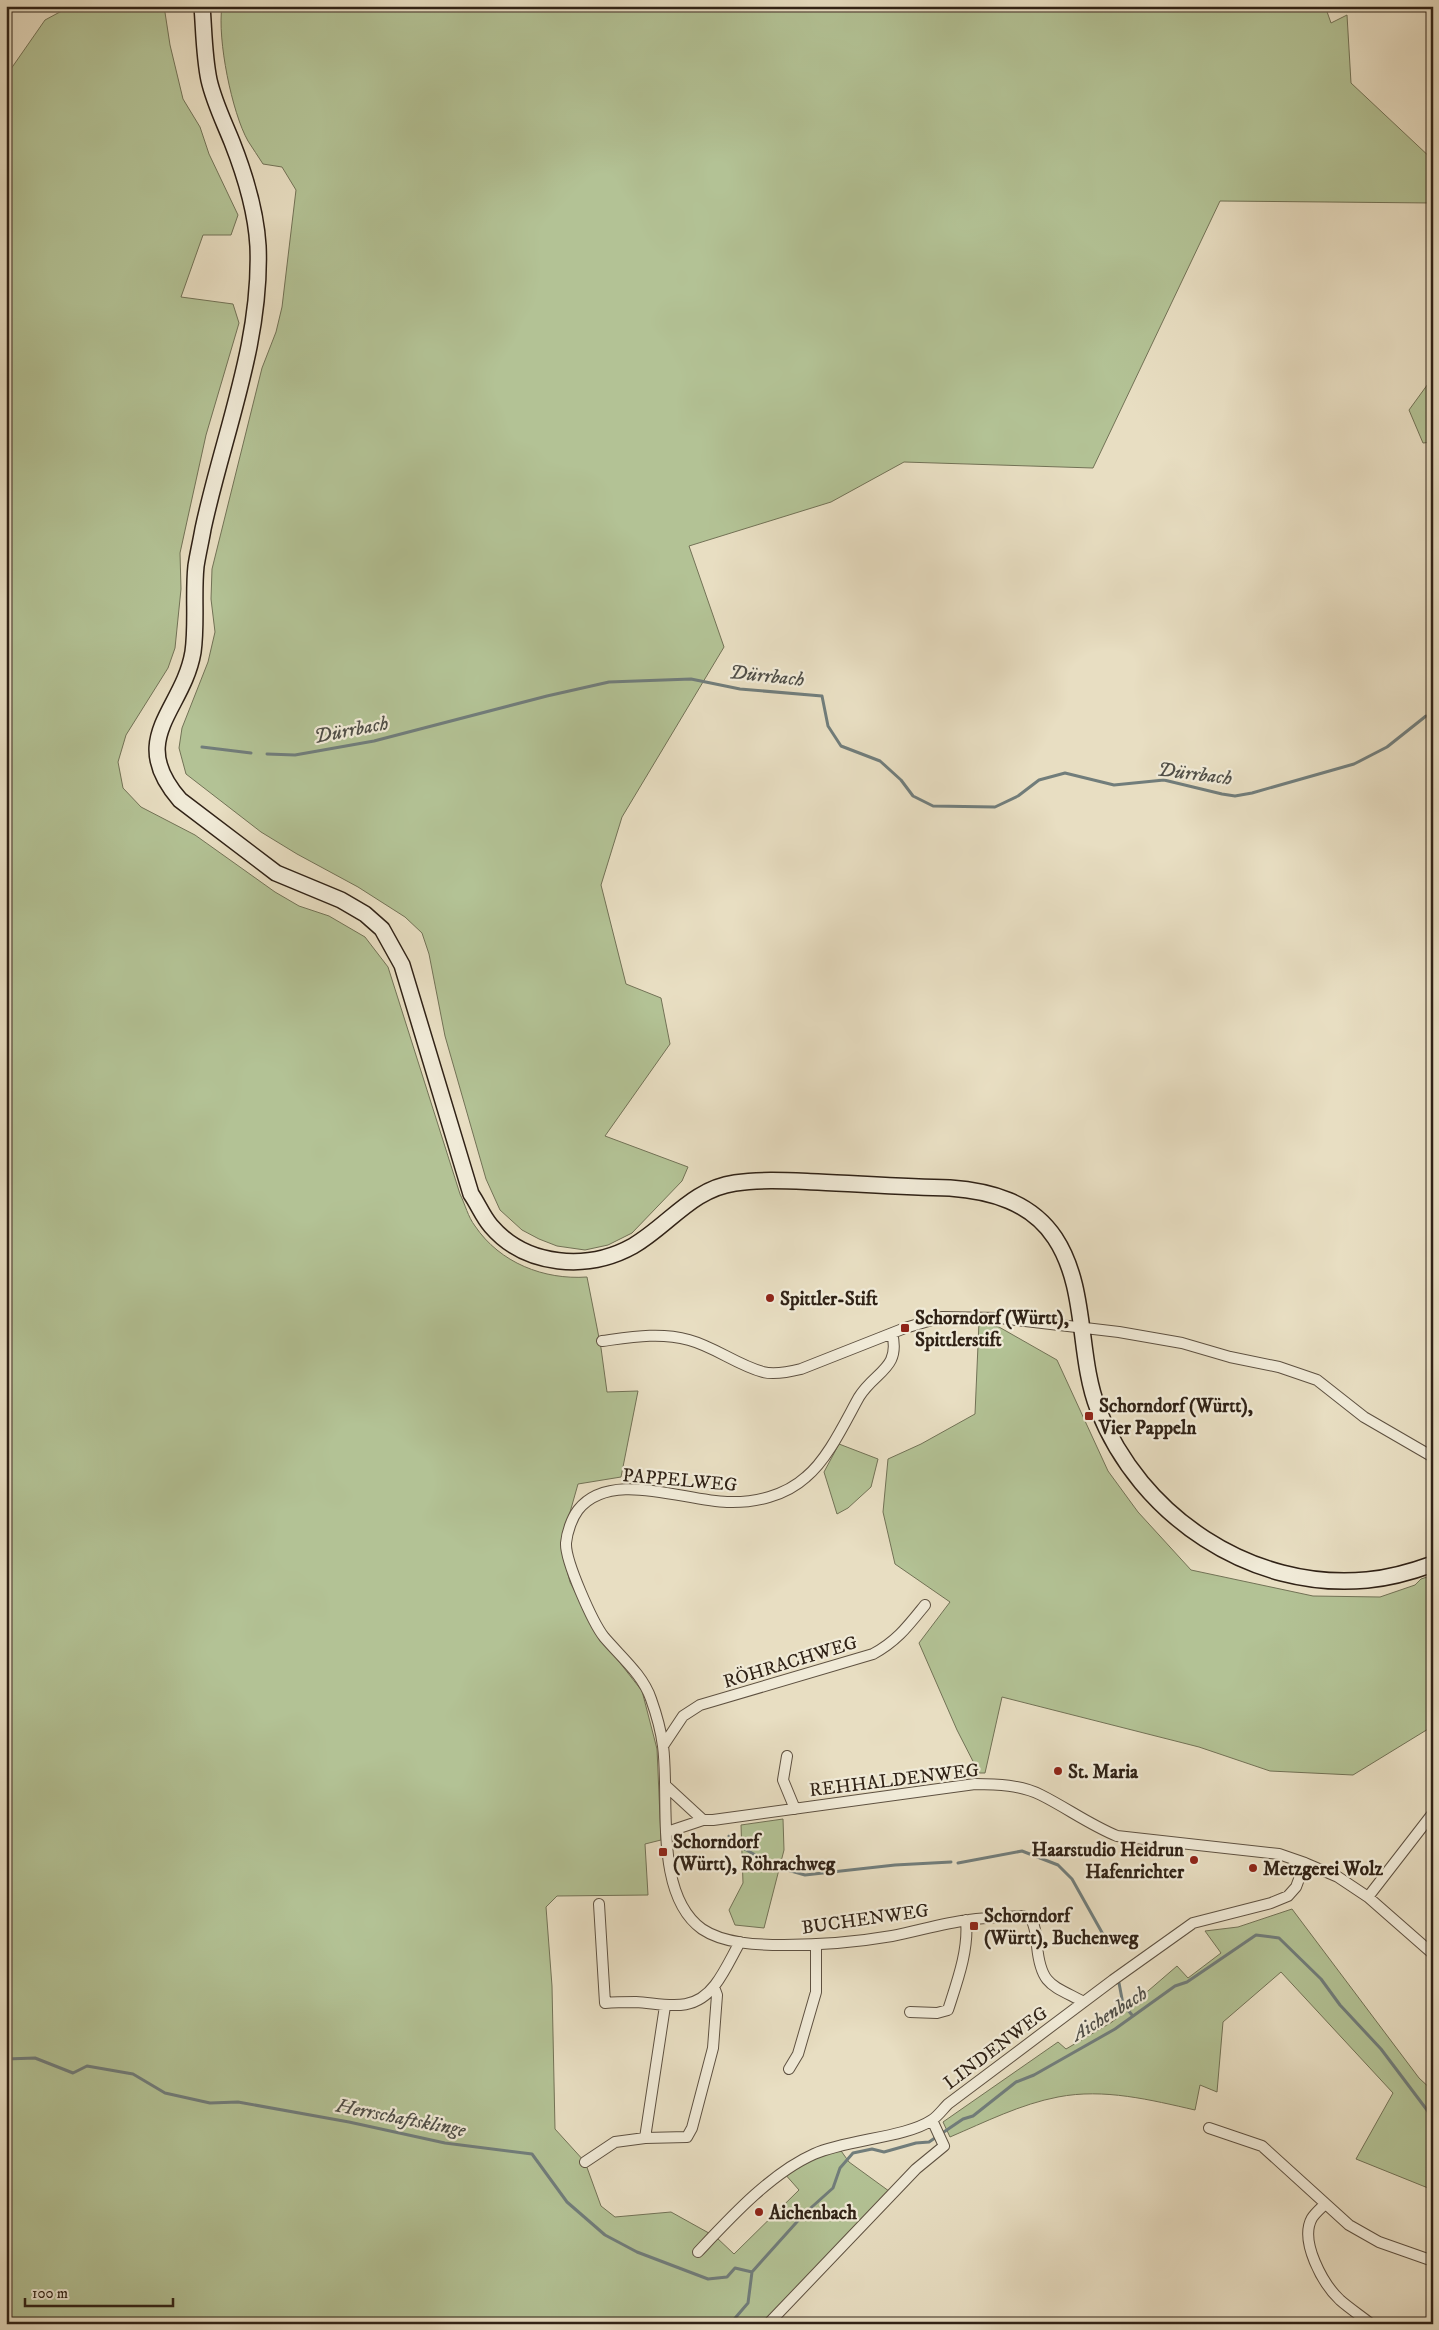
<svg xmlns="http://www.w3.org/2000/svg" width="1439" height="2330" font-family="'IM FELL DW Pica',serif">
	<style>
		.green { fill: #b3c295; stroke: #727256 }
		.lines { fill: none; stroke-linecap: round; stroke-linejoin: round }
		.stream { stroke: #717d7b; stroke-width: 3 }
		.street-casing { stroke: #5e5141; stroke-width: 12 }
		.secondary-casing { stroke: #302216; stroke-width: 18 }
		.street { stroke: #f0ead7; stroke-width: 10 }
		.secondary { stroke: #f0ead7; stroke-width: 15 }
		.poi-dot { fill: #8f2418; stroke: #f0ead7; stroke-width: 2 }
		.labels { text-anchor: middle; stroke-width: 4.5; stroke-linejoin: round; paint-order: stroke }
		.poi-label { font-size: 19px; font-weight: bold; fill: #302216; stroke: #f0ead7; text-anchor: start }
		.street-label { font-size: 19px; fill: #302216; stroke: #f0ead7 }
		.water-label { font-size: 20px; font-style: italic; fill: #504f48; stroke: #f0ead7 }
	</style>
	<rect width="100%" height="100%" fill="#e8dec2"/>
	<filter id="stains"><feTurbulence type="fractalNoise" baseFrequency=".004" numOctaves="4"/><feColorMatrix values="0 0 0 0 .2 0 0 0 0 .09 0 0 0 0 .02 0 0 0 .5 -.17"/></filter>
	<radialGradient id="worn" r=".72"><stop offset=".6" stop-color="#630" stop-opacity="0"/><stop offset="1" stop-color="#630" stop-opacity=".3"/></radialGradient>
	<path class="green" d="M71 6H164L170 45 183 99 200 127 209 154 238 215 231 235H203L181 297 233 304 239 323 206 435 180 553 181 589 175 648 168 668 126 735 118 762 123 788 141 807 195 835 275 892 299 906 329 916 365 937 388 967 460 1194C465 1204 468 1217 475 1226 500 1263 544 1280 587 1277L601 1348 607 1392 638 1391 621 1477 578 1484 563 1537 564 1559 570 1582 595 1631 642 1691 657 1749 661 1840 645 1844 648 1895 557 1896 546 1907 552 1986 555 2129 585 2162 601 2206 615 2217 671 2212 716 2237 734 2254 799 2190 784 2173 839 2148 849 2162 893 2194 768 2324H6V76L45 20Z
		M222 6H1325L1331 23 1347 15 1351 83 1433 160V203L1220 201 1093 468 904 462 831 502 689 546 724 647 622 817 601 885 626 984 661 998 670 1044 605 1136 688 1167 682 1181 632 1233 608 1245 585 1250 557 1246 539 1239 522 1230 500 1210 486 1179 445 1036 429 954 422 933 405 917 358 887 297 854 261 832 186 774 179 748 182 728 208 662 215 632 211 599 212 569 262 368 276 332 282 307 296 190 282 167 263 164C258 156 253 149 248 141 232 113 217 39 222 6Z
		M1433 377V442L1423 443 1409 410Z
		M979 1322 999 1327 1057 1360 1108 1471 1138 1512 1191 1570 1313 1596 1380 1597 1415 1585 1421 1579 1433 1575V1726L1353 1775 1270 1771 1199 1747 1002 1697 985 1773H979L957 1730 919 1643 950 1602 895 1564 883 1512 888 1459 921 1444 975 1414Z
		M839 1444 878 1459 871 1487 848 1508 837 1514 824 1472Z
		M783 1819 784 1850 764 1928 735 1925 729 1910 743 1883 741 1825Z
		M1292 1909 1419 2078 1433 2091V2190L1356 2159 1393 2093 1281 1972 1223 2022 1217 2092 1200 2085 1195 2110C1151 2100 1104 2088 1058 2097 1021 2104 985 2122 950 2137L943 2122 1058 2042 1066 2049 1112 2022 1177 1966 1188 1978 1221 1953 1205 1931 1238 1927Z"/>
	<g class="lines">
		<path class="stream" d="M202 747 251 753
			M267 754 295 755 374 741 547 696 609 682 691 679 740 689 822 696 828 726 841 746 880 761 901 780 913 796 933 806 995 807 1018 796 1039 780 1065 773 1114 785 1164 780 1222 794 1235 796 1252 793 1354 764 1387 747 1426 716
			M729 1836 732 1839
			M738 1842 741 1847 759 1857 763 1863 805 1875 895 1865 951 1862
			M958 1863 1022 1851 1058 1865 1072 1879 1109 1945
			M1119 1983 1123 2004 1132 2015
			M6 2059 35 2058 73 2073 87 2066 133 2074 165 2093 210 2103 238 2102 349 2122 445 2143 532 2154 567 2202 605 2235 637 2252 708 2279 727 2277 735 2268 752 2272
			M730 2324 748 2303 752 2272 804 2214 833 2188 840 2168 853 2153 872 2149 884 2152 916 2143 929 2142 963 2119 973 2116 1016 2082 1034 2075 1115 2029 1175 1986 1187 1982 1256 1935 1279 1938 1321 1979 1340 2005 1381 2049 1433 2118"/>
		<g class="street-casing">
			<path id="street" d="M892 1333C901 1369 875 1371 859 1397 845 1422 828 1459 806 1477 785 1496 755 1503 727 1502 684 1501 610 1469 578 1510 572 1518 567 1532 566 1543 565 1561 593 1623 604 1637 621 1657 643 1675 651 1699 656 1713 661 1731 663 1746 670 1798 653 1894 702 1929 724 1944 759 1945 784 1945 820 1945 857 1942 892 1936 918 1931 943 1923 969 1920 987 1917 1005 1917 1023 1916L1031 1919C1036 1928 1036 1936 1037 1946 1041 1986 1052 1985 1084 2002
				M602 1341C632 1337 660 1332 689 1340 715 1347 737 1365 763 1372 775 1375 789 1372 801 1369L905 1328 942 1317 1000 1318 1119 1332 1182 1343 1230 1357 1279 1367 1317 1380 1364 1417 1433 1457
				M663 1746 683 1716 700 1705 873 1654C897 1641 908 1626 925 1605
				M787 1756 783 1780 795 1809
				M665 1785 703 1820H713L975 1784C997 1784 1021 1785 1041 1795 1067 1808 1090 1825 1117 1836L1279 1854 1305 1863 1338 1877 1368 1897 1433 1954
				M667 1832 703 1820
				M1368 1897 1433 1813
				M599 1904 605 2003C616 2002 626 2002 636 2002 666 2004 693 2014 715 1985 725 1972 732 1956 740 1942
				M665 2006 645 2138 687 2137 692 2128 713 2048 717 1995 714 1987
				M910 2012 937 2013 948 2010C957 1982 969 1950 966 1920
				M789 2069 798 2054 816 1992V1945
				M1209 2128 1262 2146 1349 2225 1379 2242 1433 2261
				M585 2162 615 2142 645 2138
				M1325 2204C1321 2208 1315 2213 1312 2218 1299 2241 1323 2284 1340 2300 1349 2308 1361 2316 1371 2324
				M698 2252C730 2218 771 2173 814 2154 848 2139 905 2138 932 2120 938 2116 943 2109 948 2104L1113 1980 1193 1923 1271 1903 1288 1896 1296 1887 1305 1863
				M768 2324 916 2169 944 2146 932 2120"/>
		</g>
		<g class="secondary-casing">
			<path id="secondary" d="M202 6C204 31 204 56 209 80 214 102 224 122 232 142 245 175 256 211 258 246 262 343 223 435 203 529 201 541 198 553 196 566 193 594 197 624 193 652 183 711 126 738 180 800L276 873 341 900 365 914 382 929 402 965 471 1194C478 1204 483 1217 491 1226 526 1267 588 1271 633 1246 669 1225 692 1189 735 1183 762 1179 791 1181 818 1182 862 1184 906 1187 950 1188 991 1191 1031 1202 1055 1238 1088 1288 1077 1355 1098 1409 1140 1516 1251 1591 1367 1580 1390 1578 1411 1572 1433 1564"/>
		</g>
		<use href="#street" class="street"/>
		<use href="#secondary" class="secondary"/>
	</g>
	<g class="poi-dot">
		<circle cx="770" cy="1298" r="5"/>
		<rect x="900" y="1323" width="10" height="10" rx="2.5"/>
		<rect x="1084" y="1411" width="10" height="10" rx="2.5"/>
		<circle cx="1058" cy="1771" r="5"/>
		<rect x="658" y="1847" width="10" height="10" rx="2.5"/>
		<circle cx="1194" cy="1860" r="5"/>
		<circle cx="1253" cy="1868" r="5"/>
		<rect x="969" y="1921" width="10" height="10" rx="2.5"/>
		<circle cx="759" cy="2212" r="5"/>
	</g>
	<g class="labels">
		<g class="poi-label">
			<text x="780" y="1305">Spittler-Stift</text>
			<text x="915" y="1324">Schorndorf (Württ),<tspan x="915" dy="22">Spittlerstift</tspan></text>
			<text x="1099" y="1412">Schorndorf (Württ),<tspan x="1099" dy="22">Vier Pappeln</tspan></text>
			<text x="1068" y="1778">St. Maria</text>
			<text x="673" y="1848">Schorndorf<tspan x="673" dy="22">(Württ), Röhrachweg</tspan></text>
			<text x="1184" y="1856" text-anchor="end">Haarstudio Heidrun<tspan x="1184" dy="22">Hafenrichter</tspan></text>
			<text x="1263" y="1875">Metzgerei Wolz</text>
			<text x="984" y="1922">Schorndorf<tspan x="984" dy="22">(Württ), Buchenweg</tspan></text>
			<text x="769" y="2219">Aichenbach</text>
		</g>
		<g class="street-label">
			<text transform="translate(680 1479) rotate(5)" y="7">PAPPELWEG</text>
			<text transform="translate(790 1661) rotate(-17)" y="7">RÖHRACHWEG</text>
			<text transform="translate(894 1779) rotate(-7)" y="7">REHHALDENWEG</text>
			<text transform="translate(865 1918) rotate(-8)" y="7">BUCHENWEG</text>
			<text transform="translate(995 2047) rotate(-37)" y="7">LINDENWEG</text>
		</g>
		<g class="water-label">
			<text transform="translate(767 675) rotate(6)" y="7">Dürrbach</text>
			<text transform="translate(351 729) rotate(-11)" y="7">Dürrbach</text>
			<text transform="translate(1195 773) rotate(7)" y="7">Dürrbach</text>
			<text transform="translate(1109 2013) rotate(-32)" y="7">Aichenbach</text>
			<text transform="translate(401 2117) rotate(11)" y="7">Herrschaftsklinge</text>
		</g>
	</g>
	<rect width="1439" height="2330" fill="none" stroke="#e8dec2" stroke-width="25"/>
	<rect x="8" y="8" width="1424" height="2315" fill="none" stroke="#302216" stroke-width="2.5"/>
	<rect x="12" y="12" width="1414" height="2305" fill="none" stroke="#302216"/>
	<path d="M25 2298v8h148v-8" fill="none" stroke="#302216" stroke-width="2.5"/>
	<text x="32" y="2298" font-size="15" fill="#302216" stroke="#f0ead7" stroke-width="4" paint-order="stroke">100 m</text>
	<rect width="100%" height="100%" filter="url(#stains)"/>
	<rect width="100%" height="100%" fill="url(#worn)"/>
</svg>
